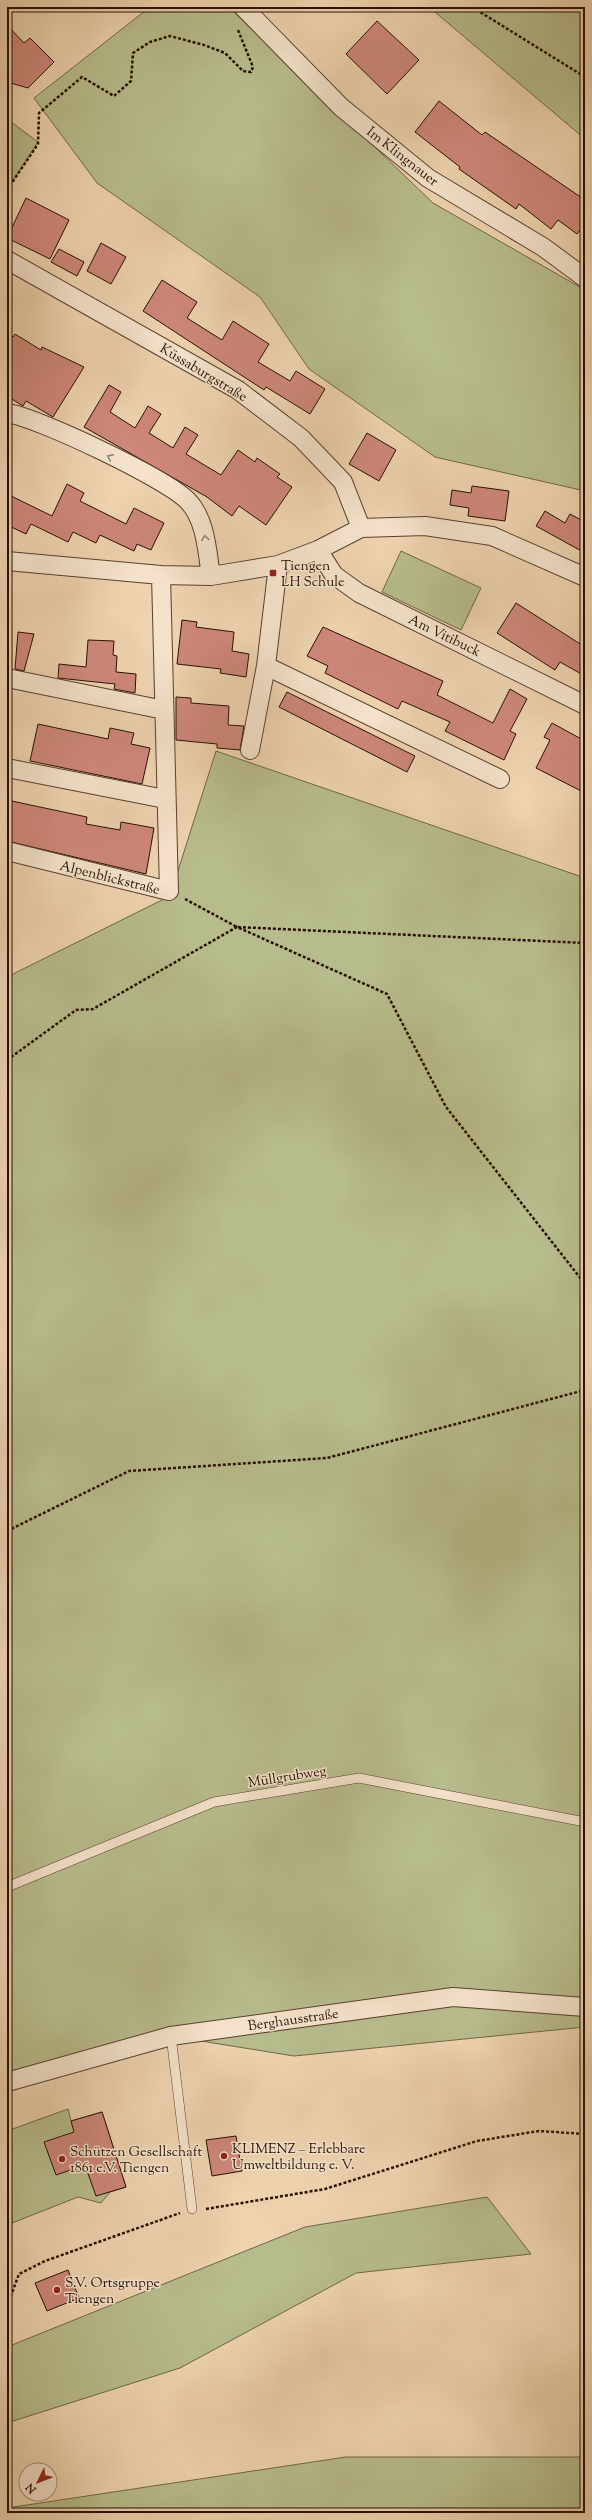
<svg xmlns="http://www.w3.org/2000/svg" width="592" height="2520" font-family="'Sorts Mill Goudy',serif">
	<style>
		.green { fill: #b7bc8c; stroke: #706647 }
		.building { fill: #ce877a; stroke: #280f02 }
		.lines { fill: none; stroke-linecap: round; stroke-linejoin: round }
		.service-casing { stroke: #5a402d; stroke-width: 10 }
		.minor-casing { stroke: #5a402d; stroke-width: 20 }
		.path { stroke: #280f02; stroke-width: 2.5; stroke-dasharray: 3 2; stroke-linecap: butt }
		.service { stroke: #f4e2cb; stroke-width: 9 }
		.minor { stroke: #f4e2cb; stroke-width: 18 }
		.oneway { stroke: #988371 }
		.poi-dot { fill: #8f2418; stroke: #f4e2cb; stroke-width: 1.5 }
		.labels { text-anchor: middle; stroke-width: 3; stroke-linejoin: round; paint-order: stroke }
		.street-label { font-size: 14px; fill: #280f02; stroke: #f4e2cb }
		.poi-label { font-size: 14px; fill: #280f02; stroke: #f4e2cb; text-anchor: start }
	</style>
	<rect width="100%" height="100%" fill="#eed3af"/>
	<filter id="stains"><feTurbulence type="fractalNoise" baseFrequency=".005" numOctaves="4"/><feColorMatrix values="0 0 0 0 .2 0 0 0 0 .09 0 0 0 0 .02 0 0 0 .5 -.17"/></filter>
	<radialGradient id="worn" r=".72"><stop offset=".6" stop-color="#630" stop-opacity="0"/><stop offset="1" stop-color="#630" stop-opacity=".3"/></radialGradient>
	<path class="green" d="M150 7H229L433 203 585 290V491L435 457 309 369 260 297 97 183 34 98Z
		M429 7H585V139Z
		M7 119 38 142 7 190Z
		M401 551 481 588 461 630 382 592Z
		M216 751 585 878V2027L294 2056 170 2036 7 2086V977L170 896Z
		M68 2109 71 2121 102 2112 126 2187 110 2192 101 2203 78 2197 7 2225V2131Z
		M487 2197 531 2254 356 2273 180 2368 7 2423V2347L305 2227Z
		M346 2457H585V2513H7V2508Z"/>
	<path class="building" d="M377 21 419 60 387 94 346 54Z
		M7 25 24 43 30 38 54 62 28 88 7 82 9 69 7 67Z
		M439 101 482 135 485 132 585 200V224L577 234 558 220 551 229 519 204 516 209 459 169 460 167 415 132Z
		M26 198 69 220 50 259 7 238Z
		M101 243 126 257 111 284 87 271Z
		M59 249 84 262 77 276 51 262Z
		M162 280 197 302 187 318 222 340 233 321 269 344 258 362 290 381 296 371 325 389 310 414 266 387 264 390 143 311Z
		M7 333 13 337 15 334 41 350 42 347 84 367 53 417 26 401 23 406 7 396Z
		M109 385 121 392 110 412 135 428 148 406 161 414 149 433 173 448 185 427 198 435 186 454 221 475 238 450 255 462 257 458 280 474 277 477 292 487 266 525 239 506 232 516 207 497 84 427Z
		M367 433 396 450 379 481 349 464Z
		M67 484 84 493 80 501 126 524 134 508 164 523 151 550 137 544 134 551 100 535 96 543 73 532 68 542 31 524 26 534 7 525V494L52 516Z
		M472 486 509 491 505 521 468 516 469 508 450 505 452 490 471 493Z
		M545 511 565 523 570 514 585 522V553L536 526Z
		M516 603 585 647V676L560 662 555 670 497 633Z
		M182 620 197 622 196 627 234 632 232 651 249 654 246 677 220 673 221 669 177 664Z
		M323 627 443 681 437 695 493 723 510 689 527 699 510 731 516 734 504 760 445 731 450 722 402 701 398 709 325 673 328 666 307 656Z
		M18 632 34 634 24 671 15 669Z
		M88 640 114 641 113 655 117 656 116 672 136 674 135 693 114 689 115 684 58 678 59 664 86 667Z
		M287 692 415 756 407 772 279 707Z
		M176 697 191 698V703L229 706 228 725 244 726 240 750 217 748V744L176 740Z
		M552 723 585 741V793L536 768 550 740 544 737Z
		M38 724 108 739 110 728 134 733 131 744 150 748 142 784 30 761Z
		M7 800 87 817 86 824 120 830 121 822 154 828 146 874 7 841Z
		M102 2112 126 2187 96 2196 85 2165 56 2175 44 2142 74 2132 71 2121Z
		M236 2136 242 2171 212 2176 206 2140Z
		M68 2270 79 2298 47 2311 35 2283Z"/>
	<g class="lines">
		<g class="service-casing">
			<path id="service" d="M7 1887 214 1802 359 1778 585 1822
				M171 2036 192 2209"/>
		</g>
		<g class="minor-casing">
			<path id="minor" d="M243 7 341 107 428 178 543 247 585 278
				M7 260 238 390 301 438 343 482 361 528
				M7 413C37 417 167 479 188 501 206 520 207 551 211 576
				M318 550 334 575 359 593 585 705
				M7 561 161 575 211 576 278 565 318 550 361 528 425 526 492 536 585 577
				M266 666 500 779
				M7 678 164 710
				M250 750 266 666 278 565
				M7 768 165 799
				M7 851 169 891 161 575
				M7 2082 171 2036 453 1997 585 2007"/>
		</g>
		<path class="path" d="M472 7 585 77
			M7 190 38 144 39 113 82 77 114 96 131 81 133 53 150 42 170 36 204 45 225 53 243 71 251 72 253 67 238 30
			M185 899 237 927 585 943
			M7 1060 76 1010 93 1009 237 927 387 994 446 1107 585 1284
			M7 1531 129 1471 327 1458 585 1390
			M206 2209 325 2189 477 2141 539 2131 585 2134
			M7 2306 19 2274 45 2261 180 2213"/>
		<use href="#service" class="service"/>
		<use href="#minor" class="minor"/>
	</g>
	<defs><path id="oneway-chevron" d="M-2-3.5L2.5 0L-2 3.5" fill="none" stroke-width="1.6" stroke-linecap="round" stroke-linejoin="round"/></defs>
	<g class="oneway">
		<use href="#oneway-chevron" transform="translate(110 457) rotate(-154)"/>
		<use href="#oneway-chevron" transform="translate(205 538) rotate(-99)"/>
	</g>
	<g class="poi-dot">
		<rect x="269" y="569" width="8" height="8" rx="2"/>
		<circle cx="224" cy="2156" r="4"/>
		<circle cx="62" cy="2159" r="4"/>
		<circle cx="57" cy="2290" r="4"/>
	</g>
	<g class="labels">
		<g class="street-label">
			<text transform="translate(403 156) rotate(38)" y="5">Im Klingnauer</text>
			<text transform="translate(204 372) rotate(31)" y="5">Küssaburgstraße</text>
			<text transform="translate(445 635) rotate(26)" y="5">Am Vitibuck</text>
			<text transform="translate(110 877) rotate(14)" y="5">Alpenblickstraße</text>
			<text transform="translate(287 1776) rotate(-9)" y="5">Müllgrubweg</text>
			<text transform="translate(293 2019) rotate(-8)" y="5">Berghausstraße</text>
		</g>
		<g class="poi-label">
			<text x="281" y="570">Tiengen<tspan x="281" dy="16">LH Schule</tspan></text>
			<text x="232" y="2153">KLIMENZ – Erlebbare<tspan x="232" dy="16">Umweltbildung e. V.</tspan></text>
			<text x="70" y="2156">Schützen Gesellschaft<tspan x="70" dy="16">1861 e.V. Tiengen</tspan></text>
			<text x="65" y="2287">S.V. Ortsgruppe<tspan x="65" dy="16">Tiengen</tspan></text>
		</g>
	</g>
	<rect width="592" height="2520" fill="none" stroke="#eed3af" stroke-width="24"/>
	<rect x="8" y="8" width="576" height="2504" fill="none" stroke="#280f02" stroke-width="2"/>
	<rect x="12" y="12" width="568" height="2496" fill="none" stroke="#280f02"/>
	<g transform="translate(38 2482) rotate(227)"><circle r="19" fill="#f4e2cb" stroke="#a28e7b"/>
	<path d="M0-3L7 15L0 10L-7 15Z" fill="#8f2418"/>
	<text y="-6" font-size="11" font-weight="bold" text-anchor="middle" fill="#280f02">N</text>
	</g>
	<rect width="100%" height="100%" filter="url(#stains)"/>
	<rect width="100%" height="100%" fill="url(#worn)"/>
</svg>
